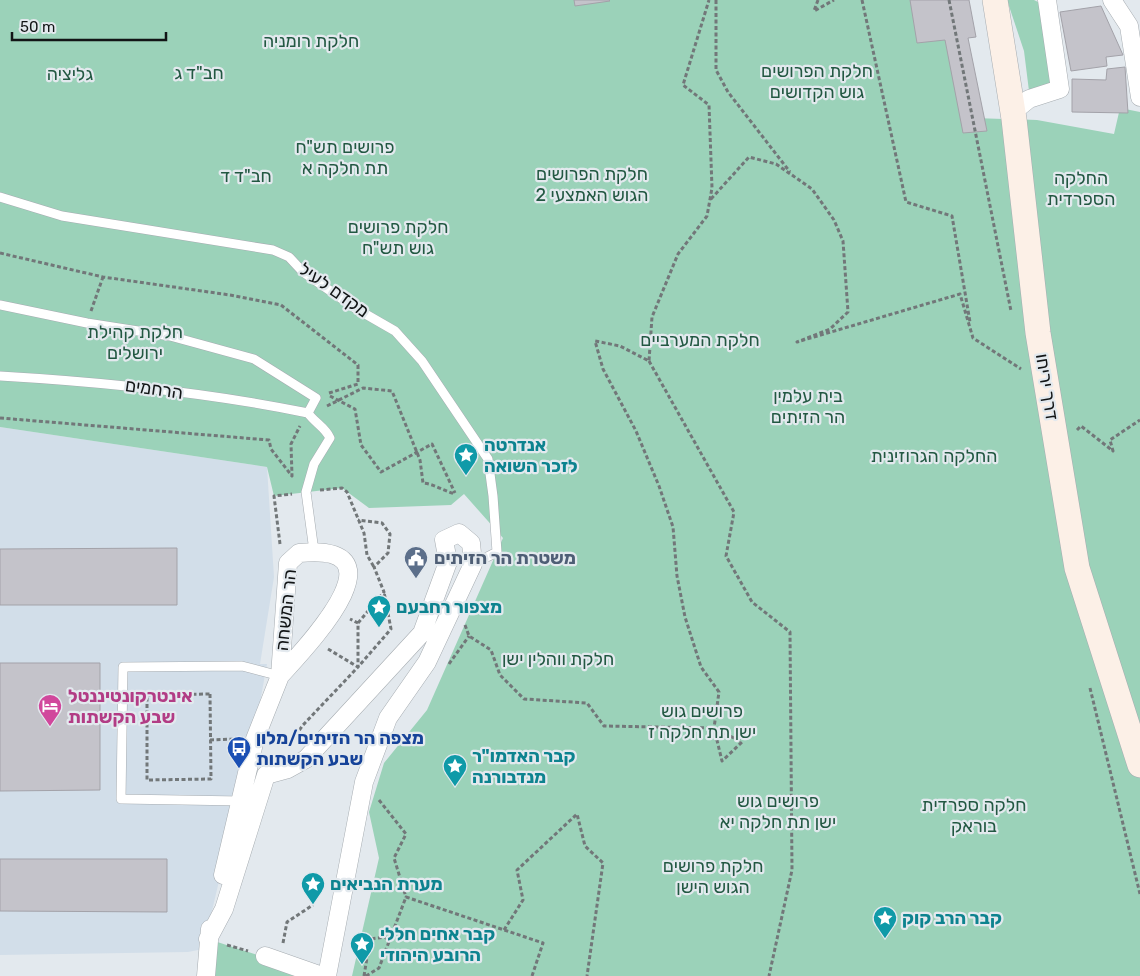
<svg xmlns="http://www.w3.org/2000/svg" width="1140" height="976" font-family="Rubik,'Noto Sans Hebrew',sans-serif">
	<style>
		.built { fill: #d2dee9 }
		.green { fill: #9bd2b9 }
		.building { fill: #c4c3ca; stroke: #a3a2a9 }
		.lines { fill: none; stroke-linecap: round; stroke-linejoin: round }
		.lane-casing { stroke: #a6acb1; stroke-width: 10 }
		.street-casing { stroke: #a6acb1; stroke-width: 19 }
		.secondary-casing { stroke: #a6acb1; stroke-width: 26 }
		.path { stroke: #727779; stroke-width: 3; stroke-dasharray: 4 2.5; stroke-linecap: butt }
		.lane { stroke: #fff; stroke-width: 9 }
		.street { stroke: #fff; stroke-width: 18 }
		.secondary { stroke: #fcf0e7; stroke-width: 25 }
		.labels { text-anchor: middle; stroke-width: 4.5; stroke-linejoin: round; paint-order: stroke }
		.park-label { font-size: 18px; fill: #225842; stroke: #e3e9ee }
		.street-label { font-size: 18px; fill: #121516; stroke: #e3e9ee }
		.culture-label { font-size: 18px; font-weight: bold; fill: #0d838f; stroke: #e3e9ee; text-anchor: start }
		.service-label { font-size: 18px; font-weight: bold; fill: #4e5e75; stroke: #e3e9ee; text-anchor: start }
		.hotel-label { font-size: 18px; font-weight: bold; fill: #b23c85; stroke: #e3e9ee; text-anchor: start }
		.transit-label { font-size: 18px; font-weight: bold; fill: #164399; stroke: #e3e9ee; text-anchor: start }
	</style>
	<rect width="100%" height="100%" fill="#e3e9ee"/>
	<path class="built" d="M0 427 267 467 274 577 260 664H267L256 724 203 949 188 952 0 955Z"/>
	<path class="green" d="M0 0H952L974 118 1037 120 1114 134 1120 108 1140 112V976H352L379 858 369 812 384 763 427 710 503 538 464 494 451 505 369 508 342 488 274 496 267 467 0 427Z
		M1007 0H1034L1042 4 1052 83 1029 91 1024 51Z
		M208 939 322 976H209Z"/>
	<path class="building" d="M574 0H609L610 1 575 6Z
		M910 0H969L976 37 968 38 987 131 963 133 945 40 917 43Z
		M1101 6 1123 55 1106 57 1107 66 1071 71 1060 12Z
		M1125 67 1128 113 1072 112V79L1106 80 1107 69Z
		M177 548V605H0V549Z
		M0 663H100V790L0 791Z
		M0 859H167V912L0 911Z"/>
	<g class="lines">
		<g class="lane-casing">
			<path id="lane" d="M0 197 62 216 273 250 289 257 303 272 355 308 395 331 422 361 488 459 493 496 497 552 473 564
				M0 305 87 323 170 336 254 359 316 398 308 413C315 423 325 427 330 438L314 464 306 492 314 551
				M0 376C103 382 206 392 308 413
				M241 801 121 799 123 667 242 666 280 676"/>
		</g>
		<g class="street-casing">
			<path id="street" d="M1112 0 1129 26 1140 97
				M1013 112 1029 99 1060 89 1047 0
				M223 875 255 739 280 676 288 563 299 553C408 542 306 647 280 676
				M208 939 224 909 266 775 288 769 306 759 422 633 448 562 444 540 459 533 471 543 473 564 427 662 388 718 364 782 327 976
				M265 956 322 976
				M206 976 210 929"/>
		</g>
		<g class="secondary-casing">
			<path id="secondary" d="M995 0 1014 119 1038 333 1077 568 1140 765"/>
		</g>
		<path class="path" d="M716 0V70L728 92 790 172
			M818 0 814 11 834 0
			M862 0 906 202 952 216 970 322
			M949 0 1011 311
			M711 199 749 157 776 164 812 189 834 220 843 241 848 312 830 329 797 342 960 294 973 338 1021 369
			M0 253 103 277 230 295 281 305 358 365V384L329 393
			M91 311 103 277
			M649 361 734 512 726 556 752 602 790 632 792 870 769 976
			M330 396 355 409 361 445 381 472 432 444 455 493
			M327 406 363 388 392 391 420 460 423 483C434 484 444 491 455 494
			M0 418 269 440 271 449 292 476 291 444 300 426
			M1077 430 1081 426 1113 451 1110 440 1140 420
			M320 490 342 488 347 492 364 533 367 555 374 567
			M280 544 274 496 292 494
			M358 623 384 592 374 567 388 553 390 534 382 523 358 520
			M465 625 469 636 491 650 500 675 524 699 587 703 604 726 714 728 742 742 722 761 714 728 719 692 701 667 685 617 677 576 673 527 659 486 636 431 603 369 595 341 620 346 649 361 652 317 678 254 707 216 712 188 709 105 683 85 709 0
			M328 649 358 667 391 629 384 592
			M449 664 469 636
			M1090 688 1140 894
			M210 694 211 779 147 780V695Z
			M210 740 237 739
			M288 746 303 725 358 667V623L350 619
			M379 800 406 834 394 858 406 897
			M504 930 523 900 517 870 577 814 585 846 603 863 587 976
			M283 943 287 922 313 905
			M227 945 248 951
			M364 976 370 939 385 937 389 941
			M366 976 379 968 406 897 543 943 532 976"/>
		<use href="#lane" class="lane"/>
		<use href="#street" class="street"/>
		<use href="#secondary" class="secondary"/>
	</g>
	<defs>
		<g id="sight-pin" transform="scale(1.25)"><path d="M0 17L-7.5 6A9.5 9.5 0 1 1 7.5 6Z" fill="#0f9aa8" stroke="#e3e9ee"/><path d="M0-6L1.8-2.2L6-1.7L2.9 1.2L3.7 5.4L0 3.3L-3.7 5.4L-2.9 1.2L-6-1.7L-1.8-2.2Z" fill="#fff"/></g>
		<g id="civic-pin" transform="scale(1.25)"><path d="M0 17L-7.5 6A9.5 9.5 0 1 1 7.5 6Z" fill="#5c6f8a" stroke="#e3e9ee"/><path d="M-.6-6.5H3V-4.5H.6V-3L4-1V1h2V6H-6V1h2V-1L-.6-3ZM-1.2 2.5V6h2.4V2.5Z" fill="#fff"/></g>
		<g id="hotel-pin" transform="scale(1.25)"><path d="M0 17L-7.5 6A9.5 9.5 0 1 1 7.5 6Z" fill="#d1479c" stroke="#e3e9ee"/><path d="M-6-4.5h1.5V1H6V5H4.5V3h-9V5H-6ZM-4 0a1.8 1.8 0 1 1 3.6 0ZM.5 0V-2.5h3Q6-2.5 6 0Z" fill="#fff"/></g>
		<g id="bus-pin" transform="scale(1.25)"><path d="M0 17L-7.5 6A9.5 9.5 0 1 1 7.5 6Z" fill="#1a4fb4" stroke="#e3e9ee"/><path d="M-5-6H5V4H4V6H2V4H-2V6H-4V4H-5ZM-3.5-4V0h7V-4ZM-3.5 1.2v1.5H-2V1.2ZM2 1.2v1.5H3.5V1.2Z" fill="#fff"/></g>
	</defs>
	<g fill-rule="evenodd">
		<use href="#sight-pin" x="466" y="455"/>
		<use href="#civic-pin" x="416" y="558"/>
		<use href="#sight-pin" x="379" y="607"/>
		<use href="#hotel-pin" x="50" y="706"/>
		<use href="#bus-pin" x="239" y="748"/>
		<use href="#sight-pin" x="455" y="766"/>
		<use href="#sight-pin" x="313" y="884"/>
		<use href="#sight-pin" x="885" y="918"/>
		<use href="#sight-pin" x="362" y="944"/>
	</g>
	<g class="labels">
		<g class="park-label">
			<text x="311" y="47">חלקת רומניה</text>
			<text x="817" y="77">חלקת הפרושים<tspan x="817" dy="21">גוש הקדושים</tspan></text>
			<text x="199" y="79">חב"ד ג</text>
			<text x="70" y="80">גליציה</text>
			<text x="345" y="153">פרושים תש"ח<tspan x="345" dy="21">תת חלקה א</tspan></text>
			<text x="592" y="180">חלקת הפרושים<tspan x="592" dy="21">הגוש האמצעי 2</tspan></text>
			<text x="246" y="182">חב"ד ד</text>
			<text x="1081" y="184">החלקה<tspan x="1081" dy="21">הספרדית</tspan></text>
			<text x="398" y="233">חלקת פרושים<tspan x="398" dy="21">גוש תש"ח</tspan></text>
			<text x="135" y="338">חלקת קהילת<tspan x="135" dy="21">ירושלים</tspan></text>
			<text x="700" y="346">חלקת המערביים</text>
			<text x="808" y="402">בית עלמין<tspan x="808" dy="21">הר הזיתים</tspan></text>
			<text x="934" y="462">החלקה הגרוזינית</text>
			<text x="558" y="665">חלקת ווהלין ישן</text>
			<text x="702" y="717">פרושים גוש<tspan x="702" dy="21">ישן תת חלקה ז</tspan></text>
			<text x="778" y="807">פרושים גוש<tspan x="778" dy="21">ישן תת חלקה יא</tspan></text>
			<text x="974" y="811">חלקה ספרדית<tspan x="974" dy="21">בוראק</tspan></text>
			<text x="713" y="872">חלקת פרושים<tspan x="713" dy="21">הגוש הישן</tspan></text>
		</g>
		<g class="street-label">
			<text transform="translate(334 290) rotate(35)" y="6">מקדם לעיל</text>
			<text transform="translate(1047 387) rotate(81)" y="6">דרך יריחו</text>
			<text transform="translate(154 389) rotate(8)" y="6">הרחמים</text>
			<text transform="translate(286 610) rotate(-84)" y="6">הר המשחה</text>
		</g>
		<g class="culture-label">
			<text x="484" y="451">אנדרטה<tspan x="484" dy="21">לזכר השואה</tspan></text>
			<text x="396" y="613">מצפור רחבעם</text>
			<text x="472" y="762">קבר האדמו"ר<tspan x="472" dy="21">מנדבורנה</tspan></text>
			<text x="330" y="890">מערת הנביאים</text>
			<text x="902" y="924">קבר הרב קוק</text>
			<text x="380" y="940">קבר אחים חללי<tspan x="380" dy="21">הרובע היהודי</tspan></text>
		</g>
		<g class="service-label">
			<text x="434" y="564">משטרת הר הזיתים</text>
		</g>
		<g class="hotel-label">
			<text x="68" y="702">אינטרקונטיננטל<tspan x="68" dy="21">שבע הקשתות</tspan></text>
		</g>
		<g class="transit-label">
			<text x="256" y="744">מצפה הר הזיתים/מלון<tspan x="256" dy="21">שבע הקשתות</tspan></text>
		</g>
	</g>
	<path d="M12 32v8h154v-8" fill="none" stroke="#121516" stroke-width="2.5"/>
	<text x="20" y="32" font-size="15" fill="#121516" stroke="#e3e9ee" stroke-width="4" paint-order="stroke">50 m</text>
</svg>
